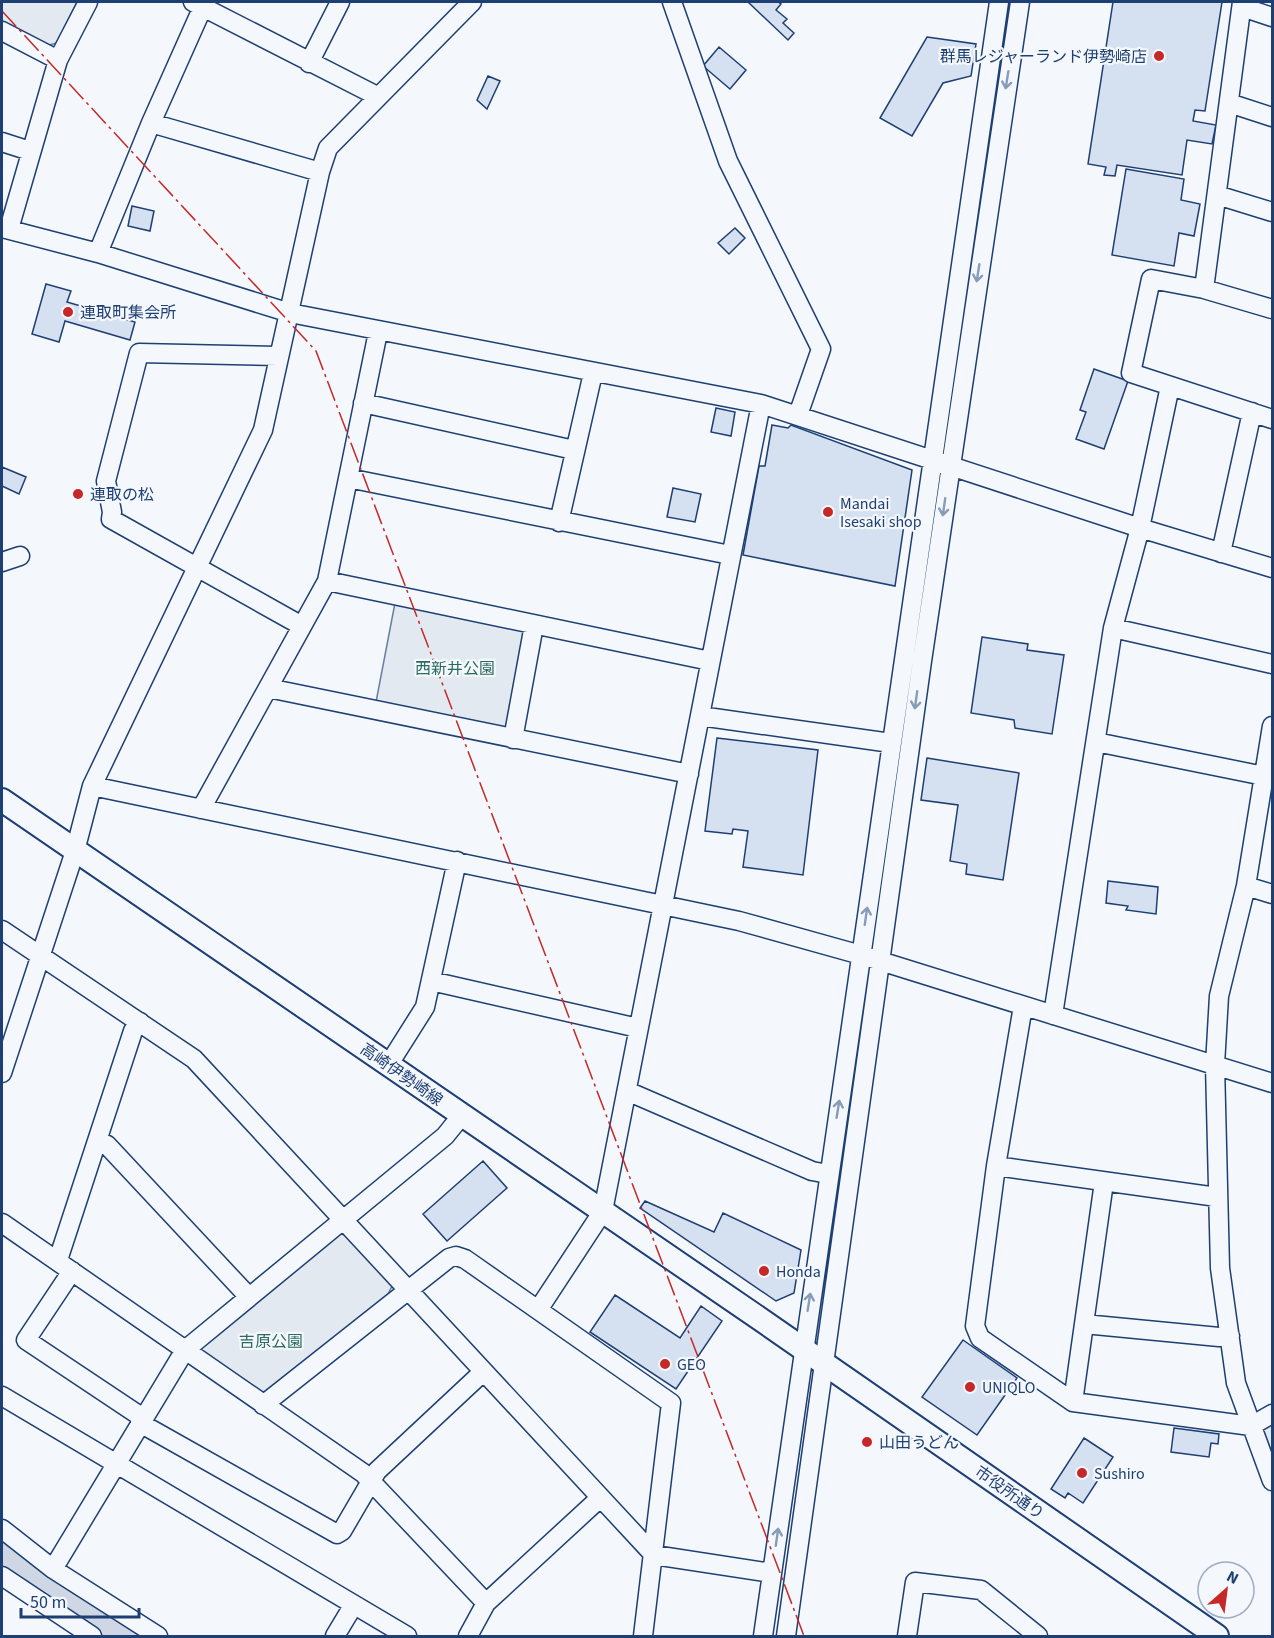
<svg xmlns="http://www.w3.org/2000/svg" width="1274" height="1638" font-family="'Source Sans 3','Noto Sans JP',sans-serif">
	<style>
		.green { fill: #e3e9f0; stroke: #687fa3; stroke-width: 1.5 }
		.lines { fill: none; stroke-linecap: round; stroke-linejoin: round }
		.river { stroke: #cfd7e4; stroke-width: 28 }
		.building { fill: #d5e0f0; stroke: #1d3f73; stroke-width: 1.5 }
		.minor-casing { stroke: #1d3f73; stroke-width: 21 }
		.major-casing { stroke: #1d3f73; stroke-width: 26 }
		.minor { stroke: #f4f7fb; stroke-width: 18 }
		.major { stroke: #f4f7fb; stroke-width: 22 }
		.power { stroke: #c62828; stroke-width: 1.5; stroke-dasharray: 21 4.5 3 4.5; stroke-linecap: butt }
		.oneway { stroke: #889bb7 }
		.poi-dot { fill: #c62828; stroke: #f4f7fb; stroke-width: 2 }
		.labels { text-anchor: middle; stroke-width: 4.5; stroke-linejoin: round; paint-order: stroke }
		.poi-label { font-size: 16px; fill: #1d3f73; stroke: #f4f7fb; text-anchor: start }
		.park-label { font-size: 16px; fill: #2c6c60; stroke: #f4f7fb }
		.street-label { font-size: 16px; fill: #1d3f73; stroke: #f4f7fb }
	</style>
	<rect width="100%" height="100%" fill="#f4f7fb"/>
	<path class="green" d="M2 2H77L57 43 49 45 2 21Z
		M395 603 524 631 527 637 506 730 376 702Z
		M340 1234 346 1235 392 1286 388 1294 263 1395 202 1352V1347Z
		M1272 1422V1461L1260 1429Z"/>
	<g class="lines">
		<path class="river" d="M2 1551 31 1577 125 1636"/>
	</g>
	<path class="building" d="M748 2H778L781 4 776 10 787 19 783 23 794 33 788 40Z
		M1113 2H1222L1205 111 1195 110 1193 121 1216 125 1212 144 1187 140 1182 175 1117 165 1115 176 1104 175 1106 167 1088 164Z
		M927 37 976 44 971 76 943 83 912 136 880 118Z
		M719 47 746 70 730 89 703 66Z
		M488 76 500 81 487 109 477 100Z
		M1126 169 1184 179 1181 200 1200 204 1194 236 1179 233 1174 266 1112 255Z
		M132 206 154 211 150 231 128 226Z
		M735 228 745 238 729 254 718 243Z
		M46 284 71 291 67 302 135 322 130 340 65 321 59 342 32 334Z
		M1094 369 1128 381 1104 449 1076 439 1086 412 1080 410Z
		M716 408 735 412 731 436 711 432Z
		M772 425 788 428 791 425 912 470 895 586 743 555 759 466H765Z
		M2 467 26 477 19 494 2 486Z
		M673 488 701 494 695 522 667 517Z
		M982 637 1028 644 1027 650 1064 655 1052 734 1015 728 1014 720 971 713Z
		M717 738 818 750 803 875 743 867 748 831 733 829 732 834 705 831Z
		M927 758 1019 773 1003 880 966 874 967 864 950 861 958 805 921 800Z
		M1108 881 1158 887 1156 914 1126 910 1128 906 1106 903Z
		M483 1161 507 1188 447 1241 423 1214Z
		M645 1201 714 1232 723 1213 801 1250 794 1293 776 1301 640 1208Z
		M615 1295 680 1338 701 1306 722 1321 676 1389 590 1332Z
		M963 1340 1017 1378 977 1435 922 1397Z
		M1174 1428 1219 1434 1218 1444 1211 1443 1209 1457 1171 1452Z
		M1084 1438 1113 1457 1083 1503 1068 1493 1065 1498 1051 1489Z"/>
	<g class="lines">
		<g class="minor-casing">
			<path id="minor" d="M193 2 377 96
				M672 2 728 161 821 349 798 415
				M1242 7 1272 17
				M2 31 58 60
				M309 63 340 2
				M1229 103 1272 117
				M151 123 320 172
				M2 142 30 151
				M1217 195 1272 212
				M2 228 98 253 290 313 761 404 1140 528 1272 568
				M9 229 58 60 88 2
				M98 253 151 123 205 2
				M1204 289 1242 2
				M1272 309 1204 289 1151 279 1131 373 1272 419
				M278 356 139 353 106 481 112 512 111 519 302 626
				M363 403 574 450
				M348 478 730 555
				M559 522 593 373
				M1221 553 1252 412
				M2 562 20 556
				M327 581 710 661
				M1113 628 1272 664
				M268 688 689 774
				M700 716 891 743
				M1272 726 1246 886 1219 996 1215 1065 1220 1268 1236 1383 1272 1481
				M513 739 534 625
				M1096 742 1264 776
				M92 786 263 430 320 172 328 148 472 2
				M201 809 327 581 378 332
				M1246 886 1272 894
				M2 930 194 1059 654 1555 772 1573
				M431 981 638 1028
				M1023 1006 996 1166 975 1326 980 1338 1073 1402 1251 1426 1272 1414
				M1053 1015 1113 628 1140 528 1170 386
				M389 1064 425 1007 457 861
				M2 1073 75 851 92 786 739 921 861 955 1272 1083
				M627 1091 812 1171 828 1174
				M99 1141 107 1145 249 1297
				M996 1166 1217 1197
				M2 1223 363 1473 486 1603
				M58 1260 133 1031 140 1022
				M72 1271 26 1340 143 1418
				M538 1310 603 1211 761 404
				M1084 1324 1219 1337 1230 1336
				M2 1396 407 1636
				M1073 1402 1104 1182
				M263 1405 449 1258 456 1256 465 1259 671 1403 643 1636
				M140 1423 337 1534 342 1531 377 1471 483 1372
				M2 1529 53 1569 158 1636
				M53 1569 185 1350 445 1136 462 1115
				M2 1576 92 1636
				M335 1636 353 1606
				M468 1636 486 1603 600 1498
				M763 1636 999 2
				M786 1636 922 661 1020 2
				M907 1636 915 1582 981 1590 1038 1636"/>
		</g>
		<g class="major-casing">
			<path id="major" d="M2 800 763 1321 1217 1636"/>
		</g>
		<use href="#minor" class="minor"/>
		<use href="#major" class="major"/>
		<path class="power" d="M2 11 316 351 804 1636"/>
	</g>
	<defs><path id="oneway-shaft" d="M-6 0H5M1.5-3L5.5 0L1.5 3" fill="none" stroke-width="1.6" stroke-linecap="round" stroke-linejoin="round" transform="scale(1.5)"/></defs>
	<g class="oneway">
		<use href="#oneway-shaft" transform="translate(1007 80) rotate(99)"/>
		<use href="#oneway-shaft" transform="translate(978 273) rotate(99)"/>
		<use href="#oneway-shaft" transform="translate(944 507) rotate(98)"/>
		<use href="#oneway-shaft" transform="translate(916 700) rotate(98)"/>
		<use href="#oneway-shaft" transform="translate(866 916) rotate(-82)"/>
		<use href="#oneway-shaft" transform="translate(838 1109) rotate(-81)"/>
		<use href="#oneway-shaft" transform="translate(809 1302) rotate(-81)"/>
		<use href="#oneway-shaft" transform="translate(777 1537) rotate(-82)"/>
	</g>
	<g class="poi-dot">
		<circle cx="1159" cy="56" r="6"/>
		<circle cx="68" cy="312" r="6"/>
		<circle cx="78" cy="494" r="6"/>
		<circle cx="828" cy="512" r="6"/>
		<circle cx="764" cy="1271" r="6"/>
		<circle cx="665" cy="1364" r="6"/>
		<circle cx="970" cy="1387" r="6"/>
		<circle cx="867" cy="1442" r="6"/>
		<circle cx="1082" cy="1473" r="6"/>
	</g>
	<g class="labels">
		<g class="poi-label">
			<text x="1147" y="62" text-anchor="end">群馬レジャーランド伊勢崎店</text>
			<text x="80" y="318">連取町集会所</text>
			<text x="90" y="500">連取の松</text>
			<text x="840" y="509">Mandai<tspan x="840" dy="18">Isesaki shop</tspan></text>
			<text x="776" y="1277">Honda</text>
			<text x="677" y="1370">GEO</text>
			<text x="982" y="1393">UNIQLO</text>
			<text x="879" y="1448">山田うどん</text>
			<text x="1094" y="1479">Sushiro</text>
		</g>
		<g class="park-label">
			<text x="455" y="674">西新井公園</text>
			<text x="271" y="1347">吉原公園</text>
		</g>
		<g class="street-label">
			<text transform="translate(402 1074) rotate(35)" y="6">高崎伊勢崎線</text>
			<text transform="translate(1010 1492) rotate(35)" y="6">市役所通り</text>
		</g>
	</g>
	<rect width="1274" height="1638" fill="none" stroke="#1d3f73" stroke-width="6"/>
	<g transform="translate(1226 1590) rotate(28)"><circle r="28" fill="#f4f7fb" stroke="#9eadc5" stroke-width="1.5"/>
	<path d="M0-4.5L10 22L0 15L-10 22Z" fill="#c62828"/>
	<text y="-9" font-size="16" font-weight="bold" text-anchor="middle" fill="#1d3f73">N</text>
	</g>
	<path d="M21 1608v9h118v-9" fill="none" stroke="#1d3f73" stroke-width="3"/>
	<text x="30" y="1608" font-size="18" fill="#1d3f73" stroke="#f4f7fb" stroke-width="4.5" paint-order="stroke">50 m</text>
</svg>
